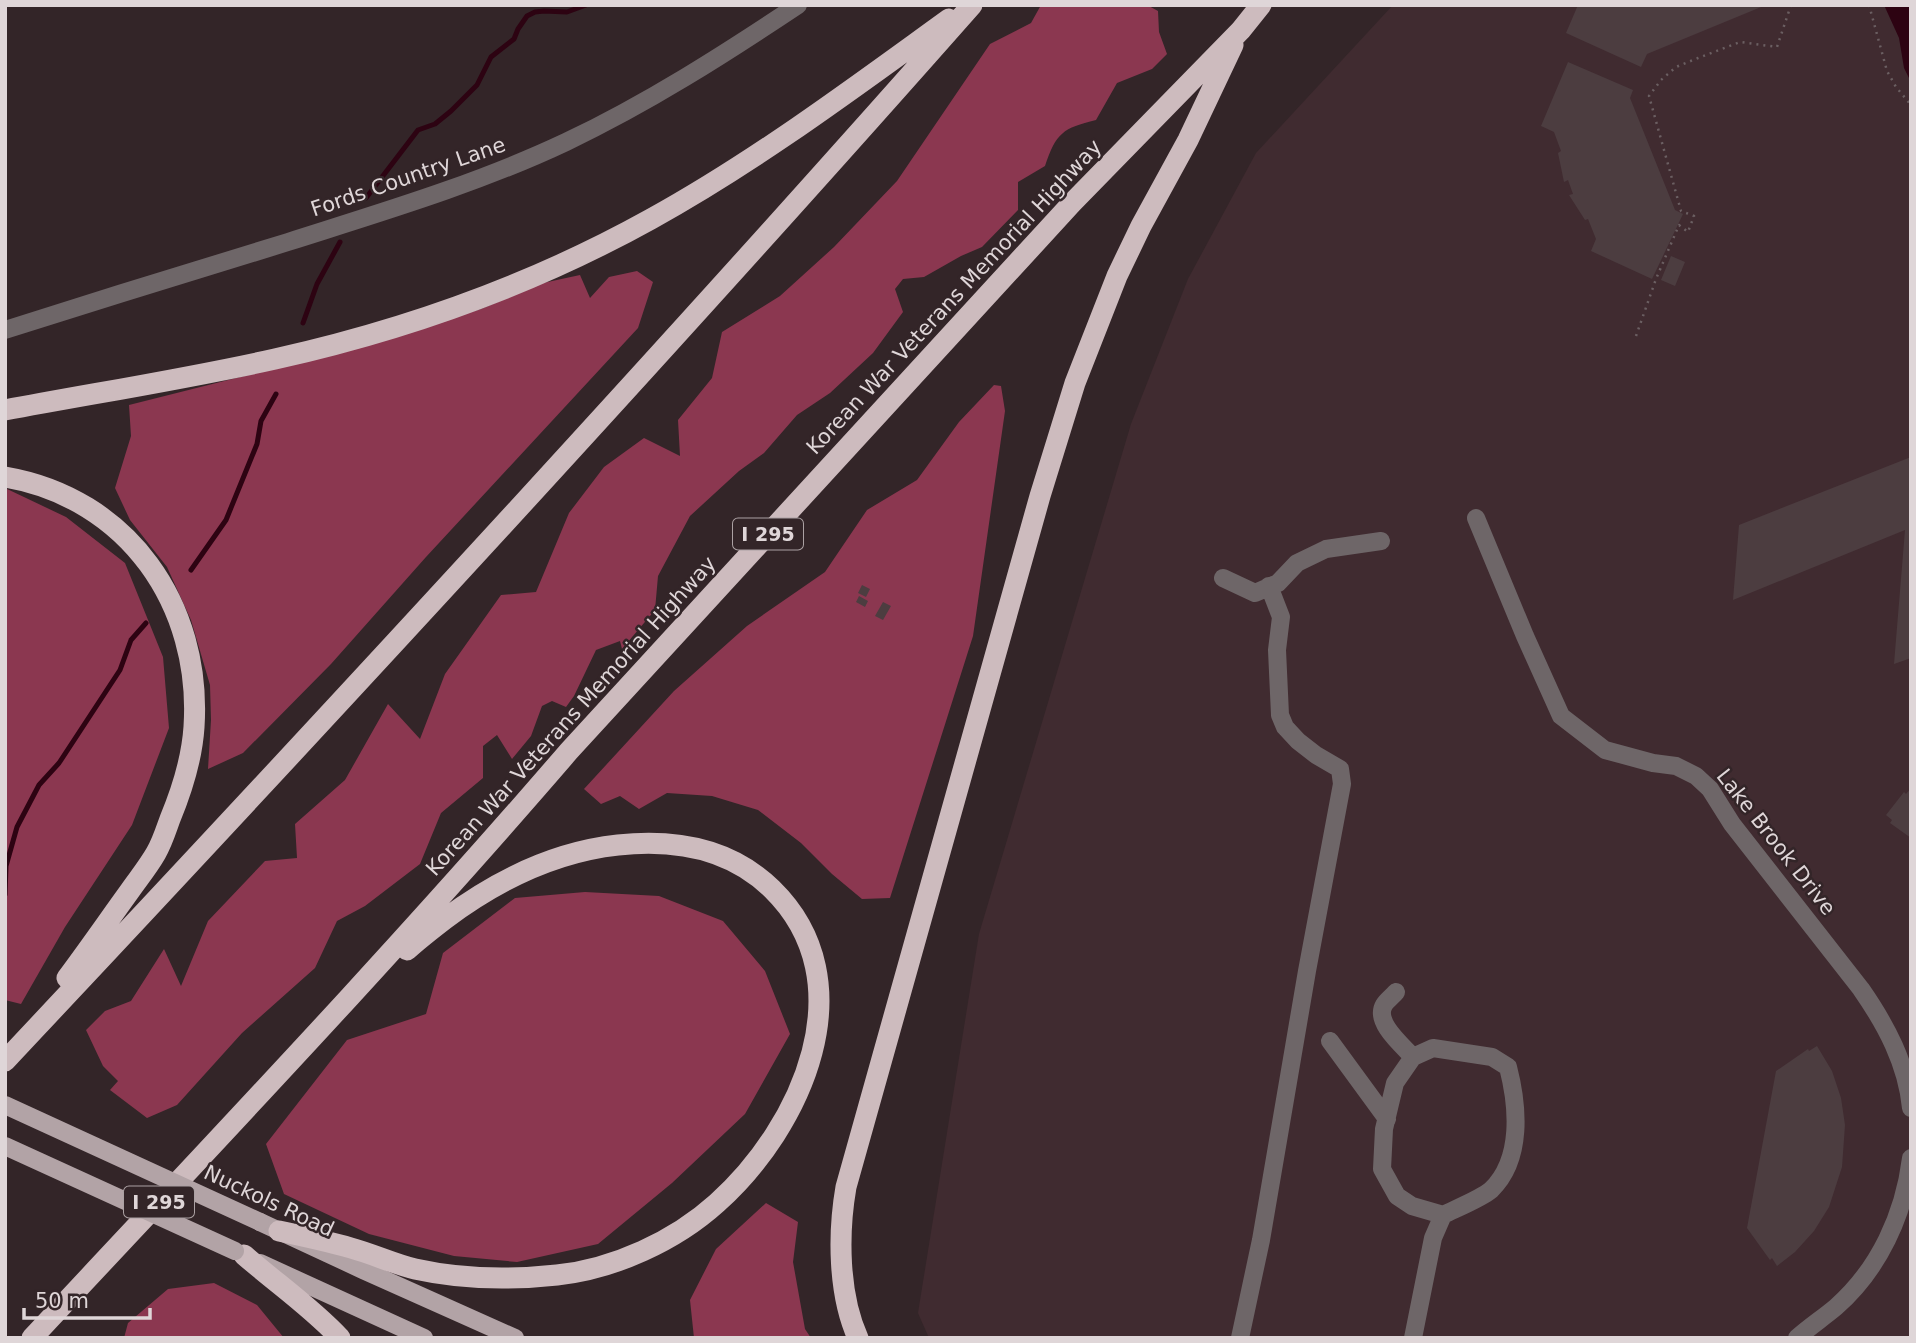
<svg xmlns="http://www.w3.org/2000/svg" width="1916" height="1343" font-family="'DejaVu Sans',sans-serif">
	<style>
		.built { fill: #402b30 }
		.forest { fill: #8b3750 }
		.water { fill: #2d0312 }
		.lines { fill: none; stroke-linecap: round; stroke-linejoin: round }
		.stream { stroke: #2d0312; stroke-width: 5 }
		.building { fill: #4c3d40 }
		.path { stroke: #6b5f62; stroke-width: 2.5; stroke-dasharray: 2 5; stroke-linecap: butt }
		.minor { stroke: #6e6668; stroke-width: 18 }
		.major { stroke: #b2a3a6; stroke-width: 18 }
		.highway { stroke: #cdbbbe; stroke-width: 21 }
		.major-bridge { stroke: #b2a3a6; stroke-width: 18 }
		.labels { text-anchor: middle; stroke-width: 5; stroke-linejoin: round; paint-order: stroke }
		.shield { fill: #332528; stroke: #aba1a3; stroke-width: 2 }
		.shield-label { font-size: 19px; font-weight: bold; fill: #dfd6d8 }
		.street-label { font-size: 21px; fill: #dfd6d8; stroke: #332528 }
	</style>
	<rect width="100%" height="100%" fill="#332528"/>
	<path class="built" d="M1393 5H1911V1338H929L918 1313 979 934 1131 424 1188 279 1256 153Z"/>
	<path class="forest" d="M1041 5H1147L1158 11 1159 32 1167 54 1152 69 1117 83 1096 120C1063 128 1056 133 1045 166L1018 182V210L982 247 961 256 924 277 903 279 895 289 903 312 873 353 830 393 797 415 764 453 739 471 690 516 658 576 655 610 622 649 620 641 596 650 574 696 566 707 552 701 542 706 531 736 512 759 497 735 483 746V778L441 813 420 864 365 906 337 921 315 968 242 1033 177 1105 147 1118 110 1090 118 1081 103 1066 86 1030 105 1011 131 1001 164 949 181 986 208 921 265 861 297 858 295 824 345 780 388 704 420 739 445 674 501 595 536 592 569 513 604 467 644 438 680 456 678 420 712 378 722 332 780 296 834 247 897 181 990 44 1031 23Z
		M637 271 653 282 638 328 426 557 331 664 243 753 208 769 211 720 210 685 191 620 167 567 130 520 115 488 131 436 129 405 328 355 481 309 543 283 580 275 590 298 609 277Z
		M994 385 1001 386 1005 411 973 636 890 898 862 899 832 874 801 843 758 810 712 796 667 793 639 809 620 796 601 804 584 789 674 691 747 626 825 572 867 510 917 480 959 422Z
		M5 488 66 517 125 563 163 657 169 728 132 825 65 927 21 1004 5 1000Z
		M585 892 659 896 723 921 765 971 790 1034 745 1114 672 1183 598 1244 517 1262 454 1256 369 1234 284 1194 266 1144 347 1040 426 1014 443 953 515 898Z
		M766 1203 798 1222 793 1262 805 1329 811 1338H694L690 1300 716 1249Z
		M214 1283 257 1305 284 1338H124L128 1323 168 1289Z"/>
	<path class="water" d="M1884 5H1911V82L1904 68 1899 38Z"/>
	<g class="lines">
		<path class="stream" d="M366 198 418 130 435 124 451 111 477 85 491 57 514 39 518 29 527 16 535 12 544 11 567 12 586 5
			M303 323 317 284 340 242
			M191 570 226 520 257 444 261 421 276 394
			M5 895 6 866 17 827 39 785 59 763 120 670 131 640 146 623"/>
	</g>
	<path class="building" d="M1578 5H1766L1647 54 1641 67 1566 33Z
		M1568 62 1633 90 1630 98 1675 210 1683 214 1652 279 1591 251 1596 239 1588 219 1585 220 1569 195 1573 194 1568 180 1564 182 1558 153 1561 151 1554 132 1541 126Z
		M1671 256 1685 262 1675 286 1661 280Z
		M1911 457V658L1894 664 1905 530 1733 600 1739 525Z
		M862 585 870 589 866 597 858 593Z
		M859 596 868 601 865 607 856 602Z
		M883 602 891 606 883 620 875 616Z
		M1911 788V838L1890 823 1892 820 1886 815 1904 792 1906 794Z
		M1817 1046 1832 1071 1841 1098 1845 1125 1842 1167 1829 1207 1814 1231 1795 1252 1777 1266 1772 1258 1770 1260 1747 1228 1776 1071 1808 1049 1809 1051Z"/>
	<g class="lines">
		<path class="path" d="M1869 5 1887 71 1896 87 1911 105
			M1636 336 1656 279 1679 225 1688 232 1694 216 1681 211 1649 96 1661 80 1676 67 1698 58 1740 42 1777 47 1791 5"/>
		<path class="minor" d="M5 330C99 300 194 271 288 242 382 212 477 184 566 142 648 103 723 55 798 5
			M1476 518 1525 636 1561 716 1605 750 1653 763 1676 766 1696 776 1710 789 1732 824 1861 989C1886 1025 1907 1064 1911 1108
			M1223 578 1255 593 1278 583 1297 563 1326 549 1381 541
			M1396 992C1393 996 1387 1000 1384 1005 1374 1022 1402 1045 1413 1057
			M1330 1041 1387 1119
			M1240 1338 1261 1240 1307 971 1342 784 1340 769 1316 755 1298 741 1285 727 1280 715 1277 650 1281 617 1269 586
			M1413 1338 1433 1238 1443 1215C1455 1209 1482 1198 1491 1190 1523 1159 1518 1106 1508 1067L1492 1057 1433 1048 1413 1057 1395 1083 1384 1129 1382 1169 1397 1196 1412 1206 1443 1215
			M1797 1338C1809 1327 1823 1318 1836 1307 1879 1269 1904 1215 1911 1158"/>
		<path class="major" d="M260 1222 363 1270 515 1338
			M260 1263 424 1338"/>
		<path class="highway" d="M5 410C95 393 186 379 275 359 405 330 534 284 651 219 756 161 852 89 949 19
			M5 477C128 498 202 605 194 727 192 758 182 790 170 819 166 830 162 843 156 853 148 867 138 879 129 892 108 921 88 950 67 978
			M5 1061C332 713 656 363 972 5
			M279 1231C303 1236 327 1241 351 1248 373 1254 394 1264 415 1269 460 1279 511 1280 557 1275 614 1269 675 1241 717 1203 802 1127 867 982 772 889 730 848 674 839 618 845 553 852 497 880 445 919 432 929 419 939 407 950
			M244 1255C276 1283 311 1307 340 1338
			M32 1338C213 1144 396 952 569 751L1072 203 1241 30 1261 5
			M858 1338C838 1294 838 1233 846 1187L1040 496 1075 383 1117 276 1141 226 1188 140 1233 45"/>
		<path class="major-bridge" d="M5 1105 260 1222
			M5 1146 235 1251"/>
	</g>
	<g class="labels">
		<g class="shield">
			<rect x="733" y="518.5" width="70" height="31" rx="5"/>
			<rect x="124" y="1186.5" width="70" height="31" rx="5"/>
		</g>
		<g class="shield-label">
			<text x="768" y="541">I 295</text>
			<text x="159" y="1209">I 295</text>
		</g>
		<g class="street-label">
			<text transform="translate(408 177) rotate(-19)" y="7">Fords Country Lane</text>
			<text transform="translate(954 297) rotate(-47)" y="7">Korean War Veterans Memorial Highway</text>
			<text transform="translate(571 716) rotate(-48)" y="7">Korean War Veterans Memorial Highway</text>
			<text transform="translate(1776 842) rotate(52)" y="7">Lake Brook Drive</text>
			<text transform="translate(269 1201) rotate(25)" y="7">Nuckols Road</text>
		</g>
	</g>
	<rect width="1916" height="1343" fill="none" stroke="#dfd6d8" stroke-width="14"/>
	<path d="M24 1308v10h126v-10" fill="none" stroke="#dfd6d8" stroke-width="3.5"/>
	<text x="35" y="1308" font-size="21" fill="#dfd6d8" stroke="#332528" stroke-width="5" paint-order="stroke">50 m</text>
</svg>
